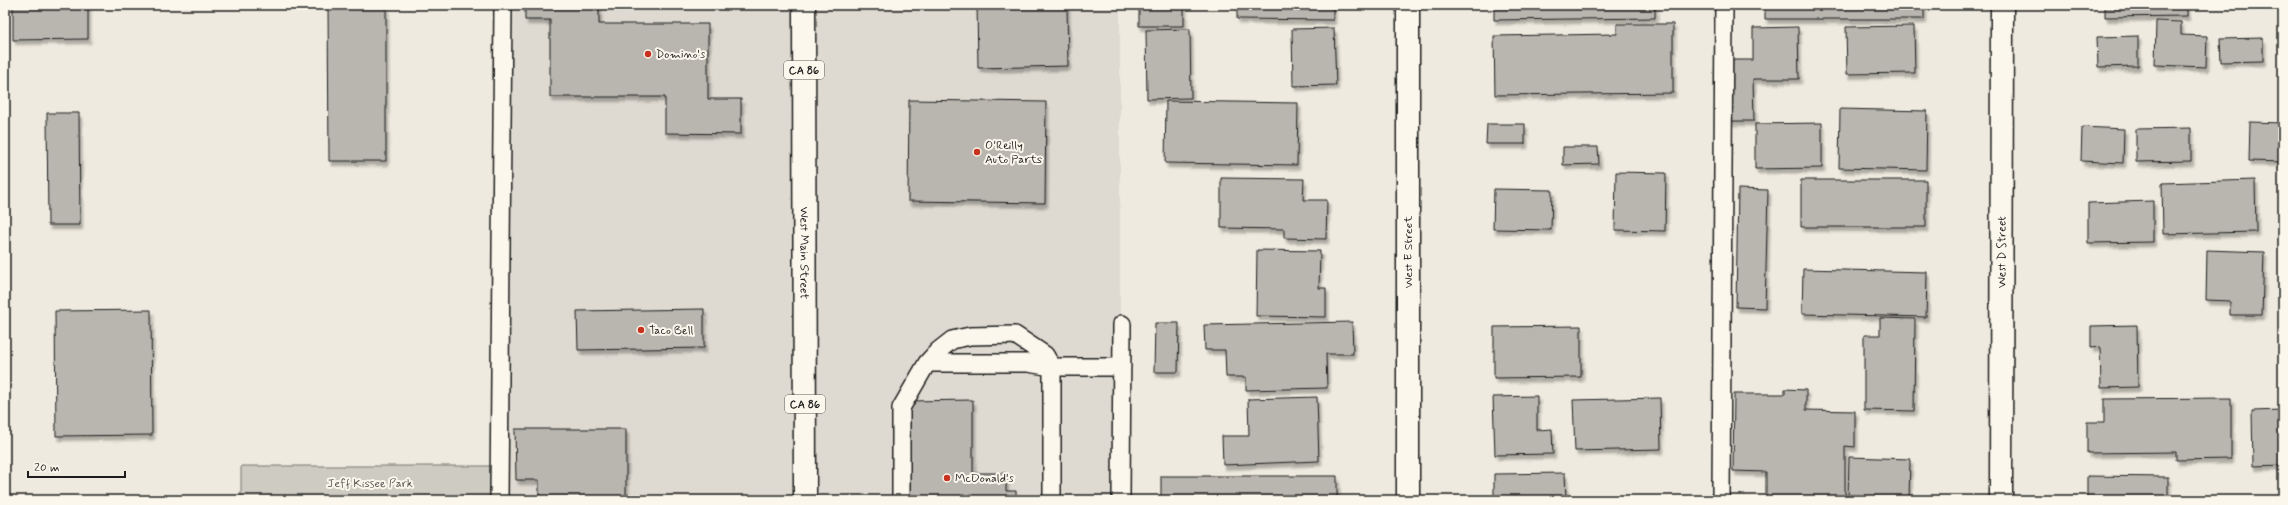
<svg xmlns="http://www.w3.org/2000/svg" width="2288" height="505" font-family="Mynerve,sans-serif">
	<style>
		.built { fill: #dedad1 }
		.green { fill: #ceccc2; stroke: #75746f }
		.building { fill: #b9b6af; stroke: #1c1c1c; filter: url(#shadow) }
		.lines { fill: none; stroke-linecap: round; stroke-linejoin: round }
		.service-casing { stroke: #1c1c1c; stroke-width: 20 }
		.minor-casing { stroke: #1c1c1c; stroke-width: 25 }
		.tertiary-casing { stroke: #1c1c1c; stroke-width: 25 }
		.trunk-casing { stroke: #1c1c1c; stroke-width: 25 }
		.service { stroke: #fbf7ec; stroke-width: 17 }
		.minor { stroke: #fbf7ec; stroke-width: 22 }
		.tertiary { stroke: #fbf7ec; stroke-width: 22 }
		.trunk { stroke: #fbf7ec; stroke-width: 22 }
		.poi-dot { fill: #c8321e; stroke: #fbf7ec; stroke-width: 1.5 }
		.labels { text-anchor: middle; stroke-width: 4; stroke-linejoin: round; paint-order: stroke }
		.shield { fill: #fbf7ec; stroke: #5f5e5a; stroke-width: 1 }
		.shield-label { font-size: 11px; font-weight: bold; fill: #1c1c1c }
		.poi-label { font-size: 12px; fill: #1c1c1c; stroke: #fbf7ec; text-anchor: start }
		.street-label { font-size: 12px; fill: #1c1c1c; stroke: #fbf7ec }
		.park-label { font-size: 12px; fill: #51514e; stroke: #fbf7ec }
	</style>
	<defs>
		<filter id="shadow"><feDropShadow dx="2.5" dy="4.5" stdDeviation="1" flood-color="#0004"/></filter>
	</defs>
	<rect width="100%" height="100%" fill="#eeeadf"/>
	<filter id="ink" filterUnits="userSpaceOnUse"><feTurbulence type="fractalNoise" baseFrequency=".025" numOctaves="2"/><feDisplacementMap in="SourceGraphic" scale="8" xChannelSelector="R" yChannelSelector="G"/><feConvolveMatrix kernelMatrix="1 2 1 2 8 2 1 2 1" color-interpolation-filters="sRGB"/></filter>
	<g filter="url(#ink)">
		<path class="built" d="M503 5H1120V500H499Z"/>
		<path class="green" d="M241 466H499V500H241Z"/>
		<path class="building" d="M13 5H88V39L13 40Z
			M328 5H386V161H329Z
			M525 5H599V24H708V99H741V134L665 133V97H550V20H525Z
			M977 5H1067L1068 66 978 68Z
			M1139 5H1184V26H1139Z
			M1237 5H1333V20L1237 19Z
			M1494 5H1655V18L1494 20Z
			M1765 5H1924V19H1765Z
			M2105 5H2187V16L2105 17Z
			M2156 21 2181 22V35L2207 36 2206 67 2155 65Z
			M1617 24H1673V93L1495 95 1494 36 1617 34Z
			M1914 26 1915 73 1847 74 1846 27Z
			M1798 27 1799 79H1753L1754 121H1725L1724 60H1753V28Z
			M1334 28 1336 85 1293 86 1292 29Z
			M1190 29 1191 98 1147 99 1146 30Z
			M2138 36V66L2098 67 2097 37Z
			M2263 38V61L2221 62 2220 39Z
			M909 100 1046 102 1045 203 908 201Z
			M1166 101 1298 103 1297 165 1165 163Z
			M1840 109 1927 111 1926 170 1839 168Z
			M47 113H79L80 225H48Z
			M2250 122 2283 123V162L2249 161Z
			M1822 123V168L1755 169V124Z
			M1487 124H1525V144H1486Z
			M2082 127 2124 129 2123 163 2081 161Z
			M2191 128V161L2136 162V129Z
			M1563 147H1598L1599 164 1563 165Z
			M1616 172 1666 173 1665 231 1615 230Z
			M1221 178 1304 179 1303 200H1327L1326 239 1284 238V229L1221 228Z
			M1801 180H1926V227H1801Z
			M2255 180 2256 232 2163 234 2162 183Z
			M1494 189 1552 190 1551 230 1493 229Z
			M1738 189 1768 190 1765 308 1736 307Z
			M2153 201V242L2088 243V203Z
			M1257 250 1320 251 1319 288H1326V317L1256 316Z
			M2207 250 2264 252 2262 315H2230V301L2206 300Z
			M1803 269 1927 272 1926 317 1802 314Z
			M704 309V348L578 350 577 311Z
			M151 310 152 435 56 436 55 311Z
			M1880 318 1915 319 1914 411 1864 410V335H1880Z
			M1352 322 1353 354H1326L1327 388 1246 390V377H1226L1225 350H1205L1204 325Z
			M1155 323H1179L1178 372H1154Z
			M2137 325 2138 387 2101 388 2100 347 2091 348V326Z
			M1581 326V377L1494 378V327Z
			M1785 389 1806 390V410L1855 411V447L1845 446V500H1766V472L1733 471 1734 394H1785Z
			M1537 396V430L1552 429 1553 454 1495 455 1493 397Z
			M1317 397 1319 461 1223 465 1222 436H1249L1248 399Z
			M1660 398 1661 449 1575 451 1573 400Z
			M2231 398V459L2176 460V452L2087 453V422H2104V399Z
			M973 400V473H1006V491H1016V500H908V401Z
			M2281 410 2282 465 2253 466 2252 411Z
			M515 429H626V500H539V480H516Z
			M1849 457 1910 459 1909 500H1848Z
			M1565 473 1566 500H1494V474Z
			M1161 476H1337V500H1161Z
			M2087 476 2168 477V500H2087Z"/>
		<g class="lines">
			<g class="service-casing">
				<path id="service" d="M927 363H1028L1052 367H1122
					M499 500 503 5
					M901 500V408L927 363 938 351 952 340 970 336 1015 335 1045 355 1052 367V500
					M1121 500 1122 324
					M1721 500 1724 5"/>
			</g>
			<g class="minor-casing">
				<g id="minor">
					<path id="s1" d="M2001 500 2002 5"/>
				</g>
			</g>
			<g class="tertiary-casing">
				<path id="tertiary" d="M1408 5V500"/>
			</g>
			<g class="trunk-casing">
				<g id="trunk">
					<path id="s2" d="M804 5 805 500"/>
				</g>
			</g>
			<use href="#service" class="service"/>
			<use href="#minor" class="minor"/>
			<use href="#tertiary" class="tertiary"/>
			<use href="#trunk" class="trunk"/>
		</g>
	</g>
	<g class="poi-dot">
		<circle cx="648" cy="54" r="4"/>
		<circle cx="977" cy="152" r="4"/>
		<circle cx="641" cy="330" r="4"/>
		<circle cx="947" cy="478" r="4"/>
	</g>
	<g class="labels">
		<g class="shield">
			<rect x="784" y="61" width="40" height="18" rx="3"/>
			<rect x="785" y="395" width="40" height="18" rx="3"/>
		</g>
		<g class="shield-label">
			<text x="804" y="74">CA 86</text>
			<text x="805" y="408">CA 86</text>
		</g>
		<g class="poi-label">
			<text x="656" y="58">Domino's</text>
			<text x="985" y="149">O'Reilly<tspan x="985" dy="14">Auto Parts</tspan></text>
			<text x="649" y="334">Taco Bell</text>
			<text x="955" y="482">McDonald's</text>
		</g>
		<g class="street-label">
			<text dy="4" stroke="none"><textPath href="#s2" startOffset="248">West Main Street</textPath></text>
			<text transform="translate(1408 252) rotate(-90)" y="4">West E Street</text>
			<text dy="4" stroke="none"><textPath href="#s1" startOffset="248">West D Street</textPath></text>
		</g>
		<g class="park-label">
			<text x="370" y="487">Jeff Kissee Park</text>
		</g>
	</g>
	<rect width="2288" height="505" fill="none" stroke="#fbf7ec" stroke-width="20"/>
	<rect x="10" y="10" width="2268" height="485" fill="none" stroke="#1c1c1c" stroke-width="1.5" filter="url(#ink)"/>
	<path d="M28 471v6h97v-6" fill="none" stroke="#1c1c1c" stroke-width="2"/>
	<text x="34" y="471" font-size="12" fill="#1c1c1c" stroke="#fbf7ec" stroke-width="3" paint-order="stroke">20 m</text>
</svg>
